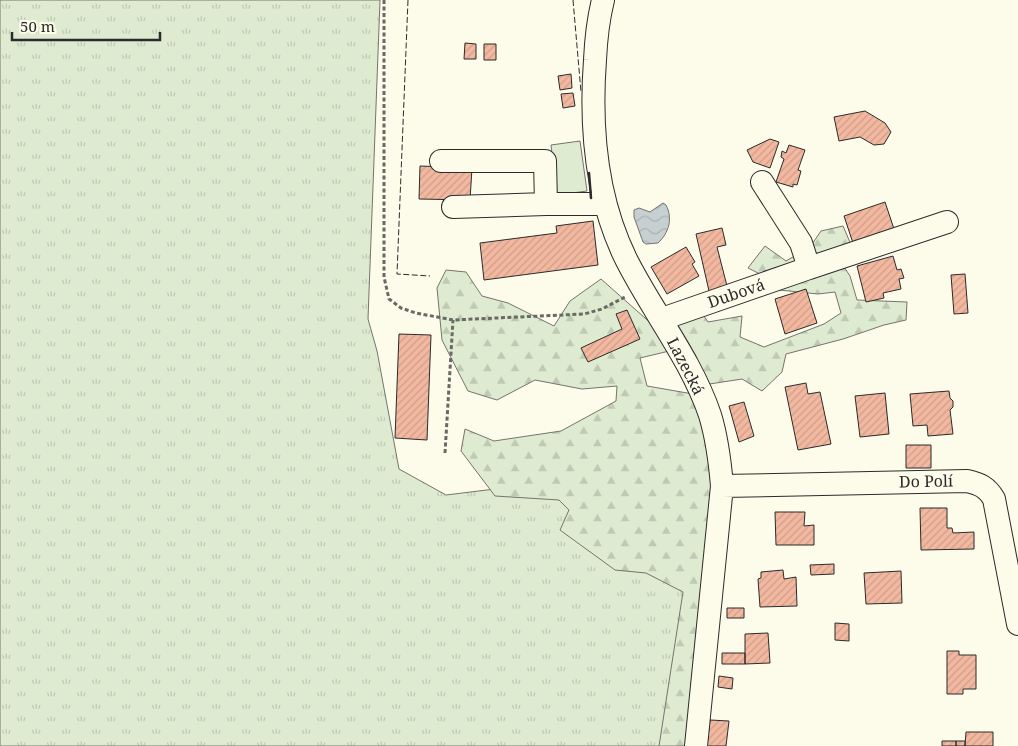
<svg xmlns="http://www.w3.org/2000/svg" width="1018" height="746" font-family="'Noto Serif',serif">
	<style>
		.grass { fill: url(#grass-tufts); stroke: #74746e }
		.forest { fill: url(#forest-firs); stroke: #74746e }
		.garden { fill: #deebd1; stroke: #74746e }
		.water { fill: url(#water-waves); stroke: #74746e }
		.building { fill: url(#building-hatch); stroke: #2b2b2b }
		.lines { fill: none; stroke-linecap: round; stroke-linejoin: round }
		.minor-casing { stroke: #2b2b2b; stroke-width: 24 }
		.path { stroke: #6a6964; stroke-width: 3; stroke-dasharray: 4 2.5; stroke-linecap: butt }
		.minor { stroke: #fdfbea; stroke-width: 22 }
		.fence { stroke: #2b2b2b; stroke-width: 1; stroke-dasharray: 6 2.5; stroke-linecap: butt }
		.wall { stroke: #2b2b2b; stroke-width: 2.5 }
		.labels { text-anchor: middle; stroke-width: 4; stroke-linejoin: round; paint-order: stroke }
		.street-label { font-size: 16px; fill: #2b2b2b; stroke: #fdfbea }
	</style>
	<defs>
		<pattern id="grass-tufts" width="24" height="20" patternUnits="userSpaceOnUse" patternTransform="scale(1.25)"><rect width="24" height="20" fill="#deebd1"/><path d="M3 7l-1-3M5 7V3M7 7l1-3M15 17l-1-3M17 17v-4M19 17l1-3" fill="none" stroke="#bfcab4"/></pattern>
		<pattern id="forest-firs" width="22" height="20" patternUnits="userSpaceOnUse" patternTransform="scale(1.25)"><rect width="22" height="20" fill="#deebd1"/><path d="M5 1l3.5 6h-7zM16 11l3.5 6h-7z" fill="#bfcab4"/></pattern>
		<pattern id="water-waves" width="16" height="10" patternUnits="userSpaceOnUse" patternTransform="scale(1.25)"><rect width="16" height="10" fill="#c7d0d0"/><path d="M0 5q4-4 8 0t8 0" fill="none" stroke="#abb3b3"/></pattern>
		<pattern id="building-hatch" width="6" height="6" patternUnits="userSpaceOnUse" patternTransform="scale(1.25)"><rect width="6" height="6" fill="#f2b8a0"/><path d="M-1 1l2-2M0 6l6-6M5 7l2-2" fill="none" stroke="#d09e8a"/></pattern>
	</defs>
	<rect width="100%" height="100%" fill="#fdfbea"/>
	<path class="grass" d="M0 0H380L368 319 377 351 399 469 446 495 544 483 692 581 671 746H0Z"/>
	<path class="forest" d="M843 226 852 247 835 253 850 276 857 300 907 302 906 320 884 325 843 339 786 354 782 372 762 391 742 379 703 385 686 347 640 358 647 386 693 394 712 463 714 531 693 746H659L683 592 646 573 615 570 560 530 569 510 559 500 495 496 461 451 465 429 494 441 561 431 616 401 617 386 582 389 535 380 497 400 468 391 442 340 437 288 446 270 466 272 482 296 508 303 554 326 570 301 601 279 654 326 695 303 708 322 742 316 740 337 764 347 824 324 841 313 835 292 818 294 779 290 766 277 748 268 765 246 786 261 810 247 821 231Z"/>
	<path class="garden" d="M580 141 587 191 557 195 551 145Z"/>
	<path class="water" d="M663 203 666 205C673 218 669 233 658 243L646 244 643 242 634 217V210L639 208 650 212Z"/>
	<path class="building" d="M465 43 476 44V59H464Z
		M484 44H496V60H484Z
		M571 74 572 88 560 90 558 76Z
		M573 93 575 106 563 108 561 94Z
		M865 111 885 123 891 132 884 144 874 145 860 137 839 141 834 117Z
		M770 139 779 142 770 168 753 162 747 150Z
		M789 145 805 150 798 170 801 171 797 185 793 184V187L776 182 784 159 781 157 782 151 786 153Z
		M420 166 472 168 470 200 419 199Z
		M885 202 894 229 853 243 844 216Z
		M593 221 598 265 484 280 480 243 557 233 556 226Z
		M722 228 726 245 717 247 727 286 709 291 696 234Z
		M686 247 695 262 692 264 699 276 667 294 651 267Z
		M893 256 897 270 901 269 904 278 899 279 901 289 883 293 884 298 866 302 857 266Z
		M965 274 968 313 954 314 951 275Z
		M806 289 817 323 785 334 775 299Z
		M627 310 640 339 588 362 581 348 622 329 616 314Z
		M399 334 431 335 427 440 395 438Z
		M806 383 808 394 820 392 831 444 798 450 785 387Z
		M949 391 950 398 953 401V407L950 410 953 434 928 436 927 425 913 426 910 394Z
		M885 393 889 434 860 437 855 396Z
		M744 402 754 436 739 442 729 406Z
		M906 445H931V468H906Z
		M920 508H947V528H952L953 533 974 532V549L921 550Z
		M775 512H805L804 526 814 525V545H776Z
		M834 564V574L811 575 810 565Z
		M783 570 784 579 796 577 797 606 760 607 758 579 761 578V572Z
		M901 571 902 603 866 604 864 573Z
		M727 608H744V618H727Z
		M835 623 849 624V641L835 640Z
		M768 633 770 663 745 664V634Z
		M947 651H959V655H976V689H963V694H947Z
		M722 653H745V664H722Z
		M719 676 733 678 732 689 718 687Z
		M710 720 729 721 726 746H707Z
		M966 732H993V746H965Z
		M942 741H956V746H942Z
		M956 741H965V746H956Z"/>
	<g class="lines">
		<g class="minor-casing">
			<path id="minor" d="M603 0C598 20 596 39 595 60 590 127 596 198 626 259 652 311 691 359 710 415 717 438 720 462 722 486L696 746
				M441 161H545L546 204H605
				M453 207 546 204
				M809 268 947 222
				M662 319 809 268 801 243 762 182
				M722 486 967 481C980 484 987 487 994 499L1018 624"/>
		</g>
		<path class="path" d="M384 0V277L389 299 401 308 416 313 453 320 584 314 602 309 625 297
			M445 453 453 320"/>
		<use href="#minor" class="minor"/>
		<path class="fence" d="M408 0 397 274 430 276
			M573 0 581 92"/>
		<path class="wall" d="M589 173 591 198"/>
	</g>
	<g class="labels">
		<g class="street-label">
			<text transform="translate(736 293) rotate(-19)" y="6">Dubová</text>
			<text transform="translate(686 366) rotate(63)" y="6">Lazecká</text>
			<text transform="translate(926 481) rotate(-1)" y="6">Do Polí</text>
		</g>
	</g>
	<path d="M12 32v8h148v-8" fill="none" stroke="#2b2b2b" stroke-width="2.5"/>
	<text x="20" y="32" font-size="15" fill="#2b2b2b" stroke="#fdfbea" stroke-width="4" paint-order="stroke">50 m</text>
</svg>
